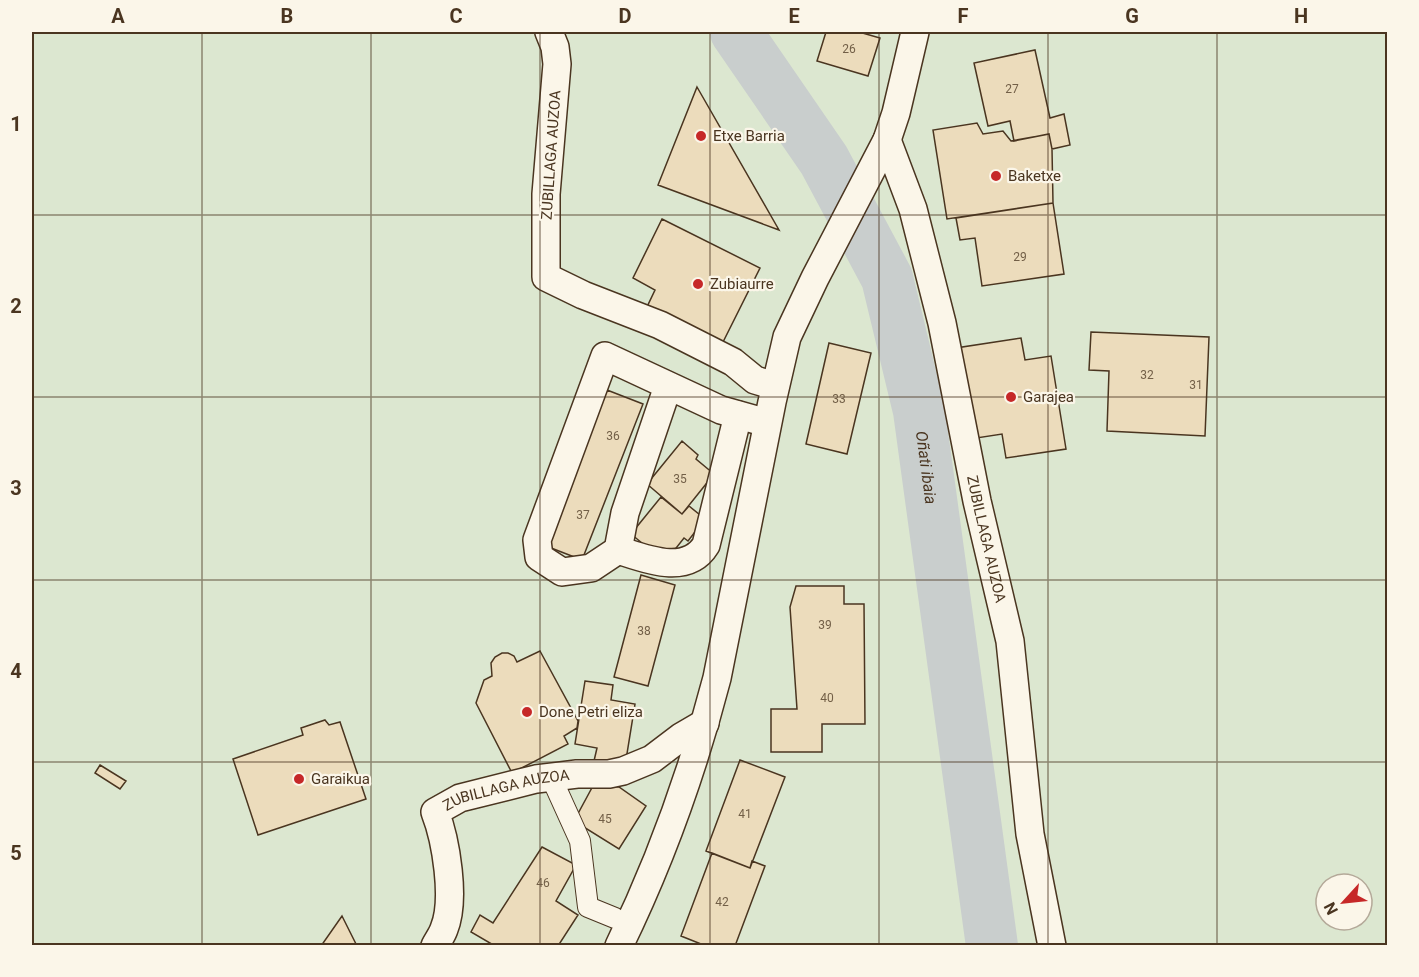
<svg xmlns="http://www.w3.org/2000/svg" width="1419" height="977" font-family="Roboto,sans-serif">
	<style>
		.green { fill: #dce7d0; stroke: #887966; stroke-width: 1.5; fill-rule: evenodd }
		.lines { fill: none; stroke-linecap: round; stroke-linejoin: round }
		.river { stroke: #c9cecd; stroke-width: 52 }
		.building { fill: #ecdcbc; stroke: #4a3520; stroke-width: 1.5 }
		.pedestrian-casing { stroke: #4a3520; stroke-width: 22 }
		.minor-casing { stroke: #4a3520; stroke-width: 30 }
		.pedestrian { stroke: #fbf6e9; stroke-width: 20 }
		.minor { stroke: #fbf6e9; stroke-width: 27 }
		.grid { fill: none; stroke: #4a3520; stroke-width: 1.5; stroke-opacity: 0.55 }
		.poi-dot { fill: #c62828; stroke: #fbf6e9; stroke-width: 2 }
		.labels { text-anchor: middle; stroke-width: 4.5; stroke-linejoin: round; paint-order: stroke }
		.number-label { font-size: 12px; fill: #725f47 }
		.poi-label { font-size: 15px; fill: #4a3520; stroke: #fbf6e9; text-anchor: start }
		.street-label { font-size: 15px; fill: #4a3520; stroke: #fbf6e9 }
		.water-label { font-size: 16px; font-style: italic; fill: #4a3520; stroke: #fbf6e9 }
		.neatline { fill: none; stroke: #4a3520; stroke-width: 2 }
		.grid-label { font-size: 20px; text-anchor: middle; font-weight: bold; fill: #4a3520 }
	</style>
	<rect width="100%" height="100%" fill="#fbf6e9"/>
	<path class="green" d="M32 32H1387V945H32ZM1326 884H1362V920H1326Z"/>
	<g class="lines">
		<path class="river" id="s1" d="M736 32 824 160 887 278 919 411 992 946"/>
	</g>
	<path class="building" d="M826 32H859L880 38 868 76 817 61Z
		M1035 50 1050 118 1064 114 1070 145 1052 149 1049 134 1014 141 1010 121 988 126 974 63Z
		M697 87 779 230 658 185Z
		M977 123 983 134 1003 131 1011 141 1049 134 1052 149 1053 203 947 219 933 130Z
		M1053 203 1064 274 982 286 975 238 960 240 956 218Z
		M662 219 760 268 721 346 646 309 655 290 633 278Z
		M1091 332 1209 337 1205 436 1107 431 1109 371 1089 370Z
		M1021 338 1025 360 1051 356 1066 449 1006 458 1002 434 970 439 956 348Z
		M829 343 871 353 847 454 806 444Z
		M607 390 643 404 582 560 546 546Z
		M682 441 698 455 696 459 714 474 682 514 647 484Z
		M661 497 682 514 689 506 705 519 688 541 684 538 665 562 631 534Z
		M641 575 675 585 648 686 614 677Z
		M796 586H844V604H864L865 724H822V752H771V709H797L790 607Z
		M540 651 578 721 577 728 564 736 568 744 512 773 476 703 484 680 492 676 491 663 495 657 502 653H508L514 656 517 662Z
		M585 681 613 685 611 700 635 704 625 766 594 761 597 748 575 744Z
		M325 720 329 725 340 722 366 799 258 835 233 759 303 735 301 728Z
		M740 760 785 777 750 868 706 851Z
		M100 765 126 781 120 789 95 773Z
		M594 784 619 787 646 806 619 849 574 821Z
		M542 847 576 865 556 901 578 915 558 946H495L471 932 480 915 493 923Z
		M712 853 750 868 752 861 765 866 735 946H706L681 936Z
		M342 916 357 946H321Z"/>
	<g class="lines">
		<g class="pedestrian-casing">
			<path id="pedestrian" d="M551 777 580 841 588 907 615 918"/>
		</g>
		<g class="minor-casing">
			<g id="minor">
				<path d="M549 32 555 47 557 64 546 194V277L583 295 660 325 733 362 755 380 775 386"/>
				<path id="s2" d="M887 140 913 209 942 323 977 501 1010 641 1030 834 1052 946"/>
				<path d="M668 386 625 513 618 550 591 568 562 572 539 557 537 540 605 356 721 410 767 423"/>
				<path d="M618 550C646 559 687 576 706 545L738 415"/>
				<path id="s3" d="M435 946C438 940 442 935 444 929 456 900 446 840 435 812L460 798 536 779 577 774H609L623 771 652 759 681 737 705 723"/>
				<path d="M619 946C661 860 693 770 717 678L772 402 787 337 815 278 887 140 896 113 915 32"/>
			</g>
		</g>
		<use href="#pedestrian" class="pedestrian"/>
		<use href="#minor" class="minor"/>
	</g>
	<path class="grid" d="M202 32V946M371 32V946M540 32V946M710 32V946M879 32V946M1048 32V946M1217 32V946M32 215H1388M32 397H1388M32 580H1388M32 762H1388"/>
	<g class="poi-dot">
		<circle cx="701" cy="136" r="6"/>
		<circle cx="996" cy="176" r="6"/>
		<circle cx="698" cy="284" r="6"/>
		<circle cx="1011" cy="397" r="6"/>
		<circle cx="527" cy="712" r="6"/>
		<circle cx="299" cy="779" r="6"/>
	</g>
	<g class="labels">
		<g class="number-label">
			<text x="849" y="53">26</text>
			<text x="1012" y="93">27</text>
			<text x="1020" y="261">29</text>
			<text x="1147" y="379">32</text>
			<text x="1196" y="389">31</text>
			<text x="839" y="403">33</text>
			<text x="613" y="440">36</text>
			<text x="680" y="483">35</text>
			<text x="583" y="519">37</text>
			<text x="825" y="629">39</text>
			<text x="644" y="635">38</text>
			<text x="827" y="702">40</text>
			<text x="745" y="818">41</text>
			<text x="605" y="823">45</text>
			<text x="543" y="887">46</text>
			<text x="722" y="906">42</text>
		</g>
		<g class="poi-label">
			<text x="713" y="141">Etxe Barria</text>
			<text x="1008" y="181">Baketxe</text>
			<text x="710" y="289">Zubiaurre</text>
			<text x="1023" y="402">Garajea</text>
			<text x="539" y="717">Done Petri eliza</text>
			<text x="311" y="784">Garaikua</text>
		</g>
		<g class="street-label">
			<text transform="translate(551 155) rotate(-86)" y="5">ZUBILLAGA AUZOA</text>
			<text dy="5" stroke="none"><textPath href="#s2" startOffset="412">ZUBILLAGA AUZOA</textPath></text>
			<text dy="5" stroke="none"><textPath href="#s3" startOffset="214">ZUBILLAGA AUZOA</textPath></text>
		</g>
		<g class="water-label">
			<text dy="6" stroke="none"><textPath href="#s1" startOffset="483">Oñati ibaia</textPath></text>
		</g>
	</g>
	<rect width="1419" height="977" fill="none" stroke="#fbf6e9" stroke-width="66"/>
	<g transform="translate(1344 902) rotate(243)"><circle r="28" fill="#fbf6e9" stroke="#b4a999" stroke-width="1.5"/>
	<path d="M0-4.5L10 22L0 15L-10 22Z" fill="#c62828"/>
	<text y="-9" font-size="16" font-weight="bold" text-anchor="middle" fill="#4a3520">N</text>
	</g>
	<rect x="33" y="33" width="1353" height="911" class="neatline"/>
	<g class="grid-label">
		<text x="118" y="23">A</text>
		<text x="287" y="23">B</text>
		<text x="456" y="23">C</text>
		<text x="625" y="23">D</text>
		<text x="794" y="23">E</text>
		<text x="963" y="23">F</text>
		<text x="1132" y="23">G</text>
		<text x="1301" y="23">H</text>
		<text x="16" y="131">1</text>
		<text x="16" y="313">2</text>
		<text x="16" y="495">3</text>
		<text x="16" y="678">4</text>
		<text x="16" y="860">5</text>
	</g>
</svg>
